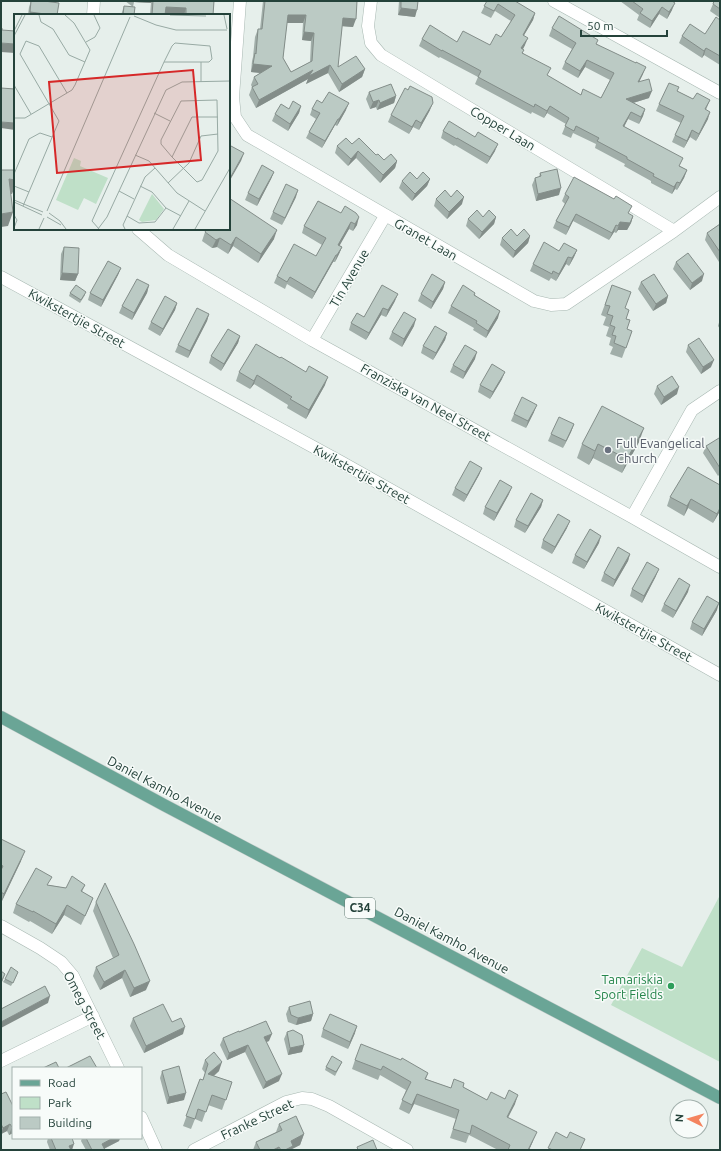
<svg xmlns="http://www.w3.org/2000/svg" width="721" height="1151" font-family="Ubuntu,sans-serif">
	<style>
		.park { fill: #bfe0c8 }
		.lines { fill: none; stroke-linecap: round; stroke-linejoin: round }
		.street-casing { stroke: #a8b8b2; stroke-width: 13 }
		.primary-casing { stroke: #c2cac8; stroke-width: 13 }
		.street { stroke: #fff; stroke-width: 12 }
		.primary { stroke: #6aa596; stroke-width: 12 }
		.wall { fill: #a1aea9; fill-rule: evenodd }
		.shaded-wall { fill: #838d89 }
		.building { fill: #bbcac4; stroke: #838d89; fill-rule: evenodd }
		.worship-dot { fill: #6b7280; stroke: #f7fbf9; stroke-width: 1.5 }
		.leisure-dot { fill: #2e9e5b; stroke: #f7fbf9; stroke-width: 1.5 }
		.labels { text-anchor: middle; stroke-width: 3; stroke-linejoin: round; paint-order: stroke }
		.shield { fill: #f7fbf9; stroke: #637a73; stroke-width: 1 }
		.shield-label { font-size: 12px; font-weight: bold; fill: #24423a }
		.street-label { font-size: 13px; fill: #24423a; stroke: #f7fbf9 }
		.worship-label { font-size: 13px; fill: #5b616d; stroke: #f7fbf9; text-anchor: start }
		.leisure-label { font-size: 13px; fill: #27864d; stroke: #f7fbf9; text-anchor: end }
		.inset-road { fill: none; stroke: #98aaa4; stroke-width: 1 }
		.view { fill: #d62828; fill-opacity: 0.15; stroke: #d62828; stroke-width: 2 }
		.inset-edge { fill: none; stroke: #24423a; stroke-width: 2 }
	</style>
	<rect width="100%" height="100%" fill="#e6efeb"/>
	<path class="park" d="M720 895V1062L611 1005 642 948 682 967Z"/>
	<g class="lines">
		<g class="street-casing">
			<path id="street" d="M240 1 233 97 235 117 247 135 534 301 551 305 566 304 674 231 720 197
				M371 1 368 26 371 43 381 55 674 231
				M554 1 720 93
				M93 15 94 1
				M138 229 168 255 312 340 632 517 720 567
				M1 277 341 462 720 675
				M312 340 385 216
				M632 517 692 410 720 391
				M1 926 40 948 61 962 73 976 118 1068
				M1 1061 93 1016
				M141 1117 156 1150
				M194 1150 286 1102 302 1098 312 1099 329 1106 407 1150"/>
		</g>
		<g class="primary-casing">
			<path id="primary" d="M1 717 164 805 720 1098"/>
		</g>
		<use href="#street" class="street"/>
		<use href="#primary" class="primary"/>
	</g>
	<path class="wall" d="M31 1H44L57 15H28L29 7Z
		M125 1H214L213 15H150L151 3 134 2 133 7Z
		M263 1H357L353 27 342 26 338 67 365 69 362 77 339 92 328 73 306 84 308 79 256 108 249 95 252 87 251 85 254 77 260 73 251 72 252 61 253 57 255 37 258 29H260ZM287 23H303L302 40 311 41 310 62 291 72 283 58Z
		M399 1H418L415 17 398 15Z
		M487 1 535 13 533 20 524 35 525 45 523 49V53L548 76 581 95 601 98 610 80 585 67 578 78 562 69 565 62 572 49 549 36 552 28 597 44 643 74 639 82 649 98 633 103 645 109 643 116 639 124 628 119 624 126 680 166 687 170 684 178 677 190 675 189 672 194 651 183V181L624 166 625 164 595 148 596 144 573 133 571 138 562 134 566 124 547 113 544 118 532 112 531 114 475 84 478 77 440 57 439 58 419 46 422 39 457 42 490 45 501 37 511 21 495 11 491 18 481 13Z
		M620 1H672V10L667 19 659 14 650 28 637 20 639 15Z
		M720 1V18L710 11 713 4Z
		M124 6 134 15H121Z
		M720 20V65L704 55 702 58 679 43 682 36 705 34Z
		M677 91 693 99 710 100 706 110 708 119 696 141 690 137 684 148 672 142 675 135 681 123 656 111 659 104Z
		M369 92 396 96 394 103 377 110 376 107 370 109 366 99Z
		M322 103 346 110 337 126 335 125 322 148 306 138 309 132 316 119 310 115 312 109Z
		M301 106 299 113 288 131 272 121 275 114 289 109Z
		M430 110 419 130 413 127 409 134 388 122 391 115Z
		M443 131 495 151 487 164 455 145 454 146 441 138Z
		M352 144 376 155 384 160 397 161 395 168 380 183 356 158 348 166 335 153 337 146Z
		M274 172 271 179 257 206 245 200 248 193Z
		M540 173 559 195 536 201 532 185 535 178 539 177Z
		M417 179H430L427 186 412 201 399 188 402 181Z
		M565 194 629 214 633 216 631 223 627 230H618L616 233 614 232 609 240 573 221 566 235 553 228 556 221 565 204 562 201Z
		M296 197 282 225 270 219 273 212Z
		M451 197 462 204 447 219 434 206 436 199Z
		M318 201 357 225 353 231 349 229 339 245 342 247 339 254 335 262H333L312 299 287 284 285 289 274 283 277 276 316 256 322 245 302 233 304 226Z
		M496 217 494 224 479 239 466 226 468 219Z
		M720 224V261L719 262 705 240 707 233Z
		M205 232 274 239 258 263 233 246 228 254 217 247 212 248 202 241Z
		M530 236 528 243 513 258 500 245 502 238Z
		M64 247 78 274 75 281 60 280 61 254Z
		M577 250 574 257 569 266 566 264 556 281 551 278 549 281 530 271 533 264 559 251Z
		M676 262 702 281 690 290 673 269Z
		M121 268 118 275 101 307 88 300 90 293Z
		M445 282 443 289 431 309 418 301 421 294Z
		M641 282 668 296 666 303 653 311 638 289Z
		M149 285 147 293 132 320 119 313 122 306Z
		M612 285 625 309 627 329 632 331 622 358 610 354 613 347 609 345 611 338 606 336 609 327 603 325 606 317 601 315Z
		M70 293 85 295 80 303 69 296Z
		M475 293V295L498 318 486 338 473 330 474 328 448 313 451 306Z
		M395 301 386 317 381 315 366 340 349 330 351 323Z
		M177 303 175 310 160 336 148 329 151 322Z
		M209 314 207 321 188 358 175 352 178 345Z
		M720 319V329L718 326Z
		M414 326 402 347 389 339 392 332Z
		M447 333 445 340 433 360 421 353 423 346Z
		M240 336 238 343 221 371 209 363 211 356Z
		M688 345 711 367 701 374 686 352Z
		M475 359 463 379 450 372 453 365Z
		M239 372 325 385 306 419 287 408 288 405 254 384 250 389 236 381Z
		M502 379 490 399 478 392 480 385Z
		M657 386 677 394 661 405 654 394Z
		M534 412 526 428 511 421 514 414Z
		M574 424 571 432 563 448 548 441 551 434Z
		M720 439V474L718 476 703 453 706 446Z
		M639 442 622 473 593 458 589 465 577 458 582 444Z
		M482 468 479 475 464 502 452 495 455 488Z
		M720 485V511L713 523 688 508 684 516 667 506 670 497Z
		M509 494 494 521 483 514 485 507Z
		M543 500 541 507 525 533 514 527 516 520Z
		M567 528 552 554 541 548 543 540Z
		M599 543 584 569 572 563 575 555Z
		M630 554 628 561 613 587 601 581 604 573Z
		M656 576 642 603 630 596 632 589Z
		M688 592 673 618 661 611 664 604Z
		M717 610 702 636 690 629 692 622Z
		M1 839 21 861 1 903Z
		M49 885 66 888 85 885 82 892 93 898 89 908 81 925 64 915 52 934 30 921 29 922 13 913 16 904Z
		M96 902 146 990 130 997 122 978 100 990 93 976 96 967 113 958 93 911Z
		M17 975 11 986 3 982 5 979Z
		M289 1007 313 1014 311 1021 296 1025 288 1022 286 1014Z
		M133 1018 172 1022 183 1034 144 1053 130 1026Z
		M323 1029 355 1033 348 1049 321 1037Z
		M239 1032 269 1041 266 1042 279 1081 263 1089 245 1052 227 1060 220 1045 223 1038Z
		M287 1032 302 1052 288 1055 284 1039Z
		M205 1060 219 1071 214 1076 232 1082 222 1110 208 1105 202 1122 195 1119 191 1129 183 1126 200 1079 203 1080 205 1073 202 1069Z
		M355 1060 428 1073 426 1079 451 1088 463 1087 487 1100 515 1104 508 1118 533 1141 529 1150H498L469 1135 466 1143 450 1138 456 1119 414 1104 409 1114 399 1109 406 1090 380 1075 378 1080 352 1069Z
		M342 1062 335 1076 325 1070 326 1067Z
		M162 1071 184 1100 167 1104 160 1078Z
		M1 1094 13 1106V1133L9 1135 7 1131 1 1134Z
		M279 1124 304 1134 300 1145 292 1149V1150H253L256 1142 276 1132Z
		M48 1138H72V1150H50L47 1142Z
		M82 1138H120L119 1141 104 1149 105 1150H86L81 1141Z"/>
	<path class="shaded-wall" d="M135 1H152L151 3 134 2Z
		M675 3 672 10 667 19 669 12Z
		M166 7 186 8 184 15H163Z
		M662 7 659 14 650 28 652 21Z
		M401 8 417 10 415 17 398 15Z
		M30 12 45 14 44 15H29Z
		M535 13 533 20 520 42 523 35Z
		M288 15H306L303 23H285Z
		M343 18 356 19 353 27 340 26Z
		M304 32 314 33 311 41 302 40Z
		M528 38 525 45 519 56 521 48Z
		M1 43 15 44V53L1 52Z
		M706 48 704 55 702 58 704 51Z
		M587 60 585 67 578 78 580 71Z
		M253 64 272 66 270 74 251 72Z
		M330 65 328 73 306 84 308 79 256 108 259 100 313 70Z
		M646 67 643 74 635 90 638 82Z
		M365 69 362 77 339 92 342 84Z
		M652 91 649 98 623 106 626 99Z
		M396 96 394 103 377 110 380 103Z
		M379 100 376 107 370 109 373 102Z
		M349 103 346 110 337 126 339 119Z
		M433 103 430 110 419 130 421 123Z
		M301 106 299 113 288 131 290 124Z
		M550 106 547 113 544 118 547 111Z
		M645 109 643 116 639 124 641 117Z
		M631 112 628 119 621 133 623 126Z
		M710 112 708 119 696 141 699 134Z
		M338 119 335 125 322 148 325 141Z
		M416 120 413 127 409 134 412 127Z
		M1 122 15 123V130L1 128Z
		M692 130 690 137 684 148 687 141Z
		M498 144 495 151 487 164 490 157Z
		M358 151 356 158 348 166 351 159Z
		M244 153 241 161 229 182V180Z
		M397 161 395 168 380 183 383 175Z
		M687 170 684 178 677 190 680 183Z
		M274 172 271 179 257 206 259 199Z
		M9 179 15 180V187L12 194 4 193Z
		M430 179 427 186 412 201 415 194Z
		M677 182 675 189 672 194 674 187Z
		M561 188 559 195 536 201 538 194Z
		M298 190 296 197 282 225 285 218Z
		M464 197 462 204 447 219 449 212Z
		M13 212 8 226 1 227V214Z
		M576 214 573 221 566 235 569 227Z
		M633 216 631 223 627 230H618L616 233 620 222Z
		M359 217 357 225 353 231 355 224Z
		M496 217 494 224 479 239 482 232Z
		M351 222 349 229 336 252 338 245Z
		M616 225 614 232 609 240 612 233Z
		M277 230 274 239 258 263 261 254Z
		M530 236 528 243 513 258 515 251Z
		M236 237 233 246 228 254 231 245Z
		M220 238 217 247 212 248 216 240Z
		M342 247 339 254 335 262 337 255Z
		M577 250 574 257 569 266 572 258Z
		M336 255 333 262 312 299 315 292Z
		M568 257 566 264 556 281 559 274Z
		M121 268 118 275 101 307 103 300Z
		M62 273 78 274 75 281 60 280Z
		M704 274 702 281 690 290 692 283Z
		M445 282 443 289 431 309 433 302Z
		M149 285 147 293 132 320 134 313Z
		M398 294 395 301 386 317 388 310Z
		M668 296 666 303 653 311 656 304Z
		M177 303 175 310 160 336 163 329Z
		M383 308 381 315 366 340 369 333Z
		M500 311 498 318 486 338 488 331Z
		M209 314 207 321 188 358 190 351Z
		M416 319 414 326 402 347 404 339Z
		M447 333 445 340 433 360 436 353Z
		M240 336 238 343 221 371 224 364Z
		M477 352 475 359 463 379 465 372Z
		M714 360 711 367 701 374 703 367Z
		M505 372 502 379 490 399 493 392Z
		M257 375 254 384 250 389Z
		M328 377 325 385 306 419 309 410Z
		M679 387 677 394 661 405 664 397Z
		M537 405 534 412 526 428 528 421Z
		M574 424 571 432 563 448 566 441Z
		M644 428 639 442 622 473 627 459Z
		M598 444 593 458 589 465Z
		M482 468 479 475 464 502 467 495Z
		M512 487 509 494 494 521 497 513Z
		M691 499 688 508 684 516 687 506Z
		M543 500 541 507 525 533 528 526Z
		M720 508V511L713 523 717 514Z
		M570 521 567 528 552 554 555 547Z
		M601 536 599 543 584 569 587 562Z
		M630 554 628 561 613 587 615 580Z
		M659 569 656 576 642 603 644 596Z
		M690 585 688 592 673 618 676 611Z
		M719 603 717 610 702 636 704 629Z
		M25 851 21 861 1 903 4 894Z
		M67 905 64 915 52 934 56 924Z
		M125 970 122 978 100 990 104 982Z
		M5 974 2 982 1 984V982Z
		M150 981 146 990 130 997 134 988Z
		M50 996 48 1003 1 1028V1022Z
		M313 1014 311 1021 296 1025 298 1018Z
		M357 1026 355 1033 348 1049 350 1042Z
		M185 1027 183 1034 144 1053 146 1046Z
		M272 1034 269 1041 261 1044 264 1037Z
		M248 1045 245 1052 227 1060 229 1053Z
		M304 1045 302 1052 288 1055 290 1048Z
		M222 1062 219 1071 205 1083 208 1074Z
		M282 1074 279 1081 263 1089 266 1082Z
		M186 1093 184 1100 167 1104 169 1097Z
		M417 1094 414 1104 409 1114 412 1105Z
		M518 1095 515 1104 503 1126 507 1117Z
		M10 1124 7 1131 1 1134 3 1128Z
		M12 1127H13V1133L9 1135Z
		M537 1132 529 1150H528Z
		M304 1134 300 1145 292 1149V1150H285L291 1141Z
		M113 1138H120L119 1141 101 1150 102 1144Z
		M74 1144 72 1150H68L69 1146Z
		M279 1147 278 1150H273Z"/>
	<path class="building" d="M31 1H44L59 3 57 15H45V14L30 12Z
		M153 1H214L213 15H186V8L166 7 165 15H152Z
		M265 1H357L356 19 343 18 338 67 356 56 365 69 342 84 330 65 309 76 313 70 259 100 252 87 258 84 254 77 272 66 253 64 255 53 256 54 258 29H262ZM288 15H306L304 32 314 33 312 61 291 72 283 58Z
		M401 1H418L417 10 401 8Z
		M487 1H515L535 13 523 35 528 38 521 48 524 50 522 53 551 68 547 75 581 95 583 89 601 98 614 73 587 60 580 71 565 62 576 43 552 28 559 16 598 40 596 44 636 63V62L646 67 638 82 649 79 652 91 626 99 645 109 641 117 631 112 623 126 683 158 679 166 687 170 680 183 677 182 674 187 653 176 654 174 627 159V157L597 141 599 138 576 126 574 131 565 126 569 118 550 106 547 111 535 104 534 107 478 77 481 71 442 50V51L422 39 430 25 457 42 463 31 490 45 496 34 501 37 515 15 498 4 494 11 484 6Z
		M632 1H672L675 3 669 12 662 7 652 21 640 13 643 9Z
		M714 1H720V9L713 4Z
		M124 6 135 7 134 15H123Z
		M716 17 720 20V27L719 28 720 29V56L706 48 704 51 682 36 690 24 705 34Z
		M1 28H2V30L15 31V44L1 43Z
		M669 83 679 87 677 91 693 99 697 93 710 100 705 109 710 112 699 134 692 130 687 141 675 135 684 116 659 104Z
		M391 84 396 96 380 103 379 100 373 102 369 92Z
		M410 86 432 97 433 103 421 123 416 120 412 127 391 115 405 88 408 90Z
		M1 88 15 89 14 112H15V123L1 122Z
		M329 92 349 103 339 119H338L325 141 309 132 320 113 312 109 317 100 322 103Z
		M293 101 301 106 290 124 275 114 281 104 289 109Z
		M449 121 475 137 478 132 498 144 490 157 457 138V139L443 131Z
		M346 138 352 144 359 138 376 155 378 154 384 160 391 154 397 161 383 175 358 151 351 159 337 146Z
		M231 146 244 153 229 180V150Z
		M262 165 274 172 259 199 248 193Z
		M557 169 561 188 538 194 535 178 541 176 540 173Z
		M1 170H15V180L9 179 13 212 1 214Z
		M410 172 417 179 423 172 430 179 415 194 402 181Z
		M574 177 614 199 616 196 632 206 628 213 633 216 630 223 620 222 618 226 616 225 612 233 576 214 569 227 556 221 569 197 565 194Z
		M286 184 298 190 285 218 273 212Z
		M445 190 451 197 457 190 464 197 449 212 436 199Z
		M229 198 277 230 261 254 236 237 231 245 220 238 216 240 205 232 207 229H229Z
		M318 201 341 213 345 206 356 213 359 217 355 224 351 222 338 245 342 247 337 255H336L315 292 290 277 287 282 277 276 294 244 316 256 326 238 304 226Z
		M477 210 483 217 489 210 496 217 482 232 468 219Z
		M720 224V252L707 233Z
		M511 229 517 236 524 229 530 236 515 251 502 238Z
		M544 242 559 251 564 243 577 250 572 258 568 257 559 274 553 271 552 274 533 264Z
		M64 247 79 248 78 274 62 273Z
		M688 253 704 274 692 283 676 262Z
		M108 261 121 268 103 300 90 293Z
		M432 274 445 282 433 302 421 294Z
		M654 274 668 296 656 304 641 282Z
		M137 279 149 285 134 313 122 306Z
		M76 285 86 292 81 300 70 293Z
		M382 285 398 294 388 310 383 308 369 333 351 323 357 313 364 317Z
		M463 285 475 293 474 295 500 311 488 331 476 323 477 321 451 306Z
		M612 285 631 292 625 308 629 310 626 319 630 320 627 329 632 331 626 348 614 343 616 336 612 335 615 327 610 325 613 316 607 314 610 306 605 305Z
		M165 296 177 303 163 329 151 322Z
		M197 308 209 314 190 351 178 345Z
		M404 312 416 319 404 339 392 332Z
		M435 326 447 333 436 353 423 346Z
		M228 329 240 336 224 364 211 356Z
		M699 338 714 360 703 367 688 345Z
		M256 344 280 358 281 357 306 372 309 366 328 377 309 410 290 399 292 397 257 375 254 381 239 372Z
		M465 345 477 352 465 372 453 365Z
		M492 364 505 372 493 392 480 385Z
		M672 376 679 387 664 397 657 386Z
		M522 397 537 405 528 421 514 414Z
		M602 406 644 428 627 459 598 444 595 451 582 444Z
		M559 417 574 424 566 441 551 434Z
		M719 438 720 439V468L706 446Z
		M470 461 482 468 467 495 455 488Z
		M688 467 720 485V508L717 514 691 499 687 506 670 497Z
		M500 480 512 487 497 513 485 507Z
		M531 493 543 500 528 526 516 520Z
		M558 514 570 521 555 547 543 540Z
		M590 529 601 536 587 562 575 555Z
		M618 547 630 554 615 580 604 573Z
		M647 562 659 569 644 596 632 589Z
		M679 578 690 585 676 611 664 604Z
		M707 596 719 603 704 629 692 622Z
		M1 839 25 851 4 894 1 892V870L3 866 1 865Z
		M36 868 52 877 47 885 66 888 72 876 85 885 81 891 93 898 85 916 67 905 56 924 33 911V912L16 904Z
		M105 883 134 944 150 981 134 988 125 970 104 982 96 967 119 955 96 902Z
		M11 967 18 972 13 983 5 979Z
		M1 971 5 974 1 982Z
		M45 986 50 996 1 1022V1009Z
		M310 1001 313 1014 298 1018 291 1015 289 1007Z
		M163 1004 172 1022 181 1018 185 1027 146 1046 133 1018Z
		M330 1014 357 1026 350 1042 323 1029Z
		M266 1021 272 1034 264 1037 282 1074 266 1082 248 1045 229 1053 223 1038 239 1031V1032Z
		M293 1030 302 1035 304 1045 290 1048 287 1032Z
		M361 1044 401 1060 402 1058 428 1073 425 1079 451 1088 454 1079 464 1083 463 1087 487 1100 491 1092 505 1099 509 1090 518 1095 507 1117 537 1132 528 1150H508L510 1145 472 1125 470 1134 453 1129 459 1110 417 1094 412 1105 402 1100 411 1082 383 1066 381 1070 355 1060Z
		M214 1052 222 1062 208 1074 232 1082 226 1100 212 1095 206 1112 198 1109 195 1119 186 1116 200 1079 203 1080 208 1064 205 1060Z
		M90 1056 97 1068H66Z
		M332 1056 342 1062 336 1072 326 1067Z
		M56 1062 59 1068H43Z
		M179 1066 186 1093 169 1097 162 1071Z
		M6 1092 13 1106V1127H12L10 1124 3 1128 1 1124V1094Z
		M296 1116 304 1134 291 1141 293 1146 285 1150H281L279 1147 273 1150H260L256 1142 282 1130 279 1124Z
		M556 1132 567 1138 570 1132 585 1139 580 1150H553L548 1148Z
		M51 1138H72L74 1144 69 1146 71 1150H56Z
		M86 1138H113L102 1144 105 1150H92Z
		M373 1140 377 1150H358L357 1147Z"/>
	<circle class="worship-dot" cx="608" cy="450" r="4"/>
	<circle class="leisure-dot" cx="671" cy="986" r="4"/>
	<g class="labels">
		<rect class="shield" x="345" y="898" width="30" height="20" rx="3"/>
		<g class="shield-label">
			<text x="360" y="912">C34</text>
		</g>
		<g class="street-label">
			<text transform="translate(503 128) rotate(31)" y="5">Copper Laan</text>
			<text transform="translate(426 239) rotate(30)" y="5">Granet Laan</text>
			<text transform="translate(349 278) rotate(-60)" y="5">Tin Avenue</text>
			<text transform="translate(77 318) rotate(29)" y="5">Kwikstertjie Street</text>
			<text transform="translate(426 402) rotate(29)" y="5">Franziska van Neel Street</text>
			<text transform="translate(362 474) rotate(29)" y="5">Kwikstertjie Street</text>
			<text transform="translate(644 632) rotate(29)" y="5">Kwikstertjie Street</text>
			<text transform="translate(165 789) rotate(28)" y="5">Daniel Kamho Avenue</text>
			<text transform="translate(452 940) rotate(28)" y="5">Daniel Kamho Avenue</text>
			<text transform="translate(85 1005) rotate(62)" y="5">Omeg Street</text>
			<text transform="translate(257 1119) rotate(-25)" y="5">Franke Street</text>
		</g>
		<g class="worship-label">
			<text x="616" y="448">Full Evangelical<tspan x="616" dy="15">Church</tspan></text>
		</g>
		<g class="leisure-label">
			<text x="663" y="984">Tamariskia<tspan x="663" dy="15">Sport Fields</tspan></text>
		</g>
	</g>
	<g transform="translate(14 14)">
		<rect width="216" height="216" fill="#e6efeb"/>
		<path d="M60 144 67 147 66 152 94 164 82 190 70 184 64 196 42 186ZM138 180 150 195 142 206 128 208 125 206Z" fill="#bfe0c8"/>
		<path class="inset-road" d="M25 1 27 8 39 15 55 41 71 48M156 1 192 2M210 1 213 15M120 2 142 11 162 16H213M0 17 8 1M0 22 11 1M72 28 81 23 86 14 80 1M187 48V68M0 71 17 100M203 86 204 137 188 166 183 168 158 143 147 130V126L167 87ZM140 99 156 107M0 104H11L58 76 61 71 76 36 60 9 51 1M121 141 135 147 163 179 191 197M158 143 178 103H204M0 160 15 125 26 119 38 123M154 169 175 149 187 122 204 120M0 172 15 178M126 172 138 178 152 194 167 202M105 177 120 185M0 186 29 198M0 188 28 201M9 192 45 107 6 40 12 27 25 32 53 79M33 197 116 3M35 199 46 207 52 215M0 201 3 206 0 214M113 202 125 209 141 208 152 194M33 203 47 211M25 215 30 204M84 215 93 203 152 76 168 68 216 67M85 215 78 207 150 48 158 32 161 29 196 32 198 45 195 48H150M111 215 109 211 131 163 141 154M159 215 175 187M181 215 216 154"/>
		<path class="view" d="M179 56 187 146 43 159 35 68Z"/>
		<rect width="216" height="216" class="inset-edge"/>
	</g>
	<rect width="721" height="1151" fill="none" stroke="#24423a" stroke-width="4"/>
	<rect x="12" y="1067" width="130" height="72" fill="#f7fbf9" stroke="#a3b1ad"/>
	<rect x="20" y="1080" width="20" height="6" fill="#6aa596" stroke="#a3b1ad"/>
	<text x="48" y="1087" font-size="12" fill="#24423a">Road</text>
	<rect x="20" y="1097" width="20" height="12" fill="#bfe0c8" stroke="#a3b1ad"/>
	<text x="48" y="1107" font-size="12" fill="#24423a">Park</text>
	<rect x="20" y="1117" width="20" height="12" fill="#bbcac4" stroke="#a3b1ad"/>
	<text x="48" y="1127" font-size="12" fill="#24423a">Building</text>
	<g transform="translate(689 1119) rotate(275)"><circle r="19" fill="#f7fbf9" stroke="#a3b1ad"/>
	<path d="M0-3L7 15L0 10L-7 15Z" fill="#f4845f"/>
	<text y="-6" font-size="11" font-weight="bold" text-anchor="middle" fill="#24423a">N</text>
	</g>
	<path d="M581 30v6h86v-6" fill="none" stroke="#24423a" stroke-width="2"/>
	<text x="587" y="30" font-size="12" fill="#24423a" stroke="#f7fbf9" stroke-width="3" paint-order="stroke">50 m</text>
</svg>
